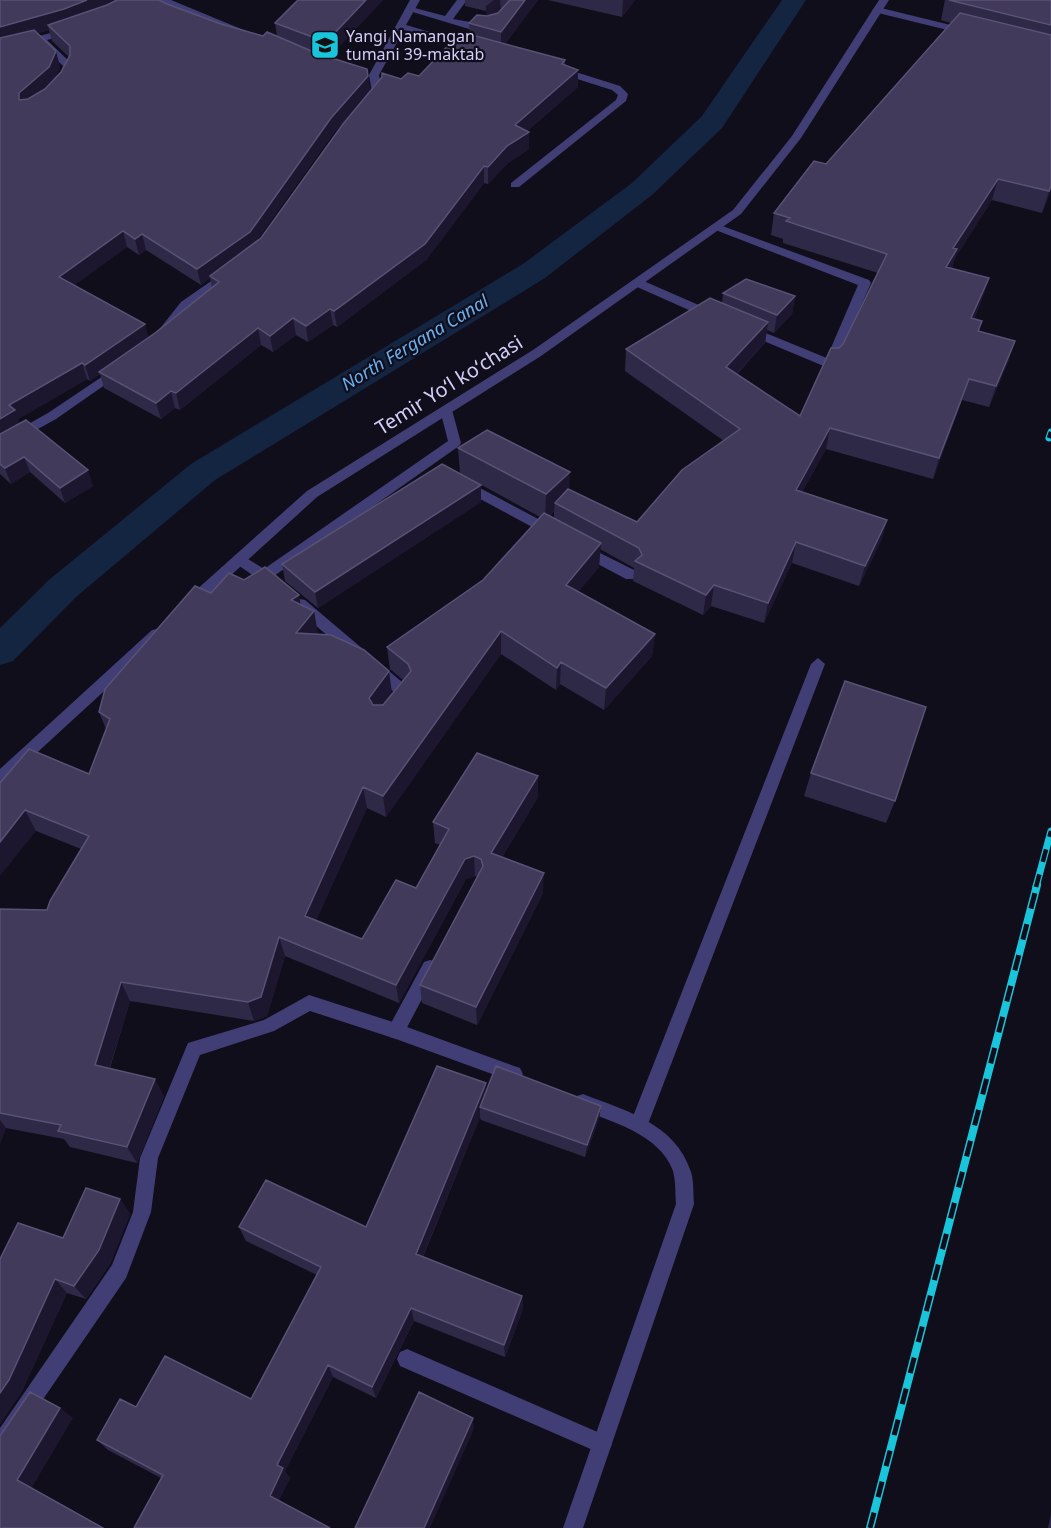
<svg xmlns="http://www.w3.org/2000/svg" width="1051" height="1528" font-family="'Noto Sans',sans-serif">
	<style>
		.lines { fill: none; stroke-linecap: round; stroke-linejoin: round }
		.canal { fill: #132541; fill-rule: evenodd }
		.service { fill: #413e76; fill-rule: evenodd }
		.minor { fill: #413e76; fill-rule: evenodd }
		.tertiary { fill: #413e76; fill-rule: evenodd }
		.rail-far1-casing { stroke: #19c5db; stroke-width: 7 }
		.rail-casing { stroke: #19c5db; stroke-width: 8 }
		.rail-far1 { stroke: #110e1c; stroke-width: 4.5; stroke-dasharray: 13; stroke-linecap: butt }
		.rail { stroke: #110e1c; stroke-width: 5; stroke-dasharray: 16; stroke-linecap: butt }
		.wall { fill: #2f2948; fill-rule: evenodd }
		.shaded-wall { fill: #1c162f }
		.building { fill: #413a5b; stroke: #585274; stroke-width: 1.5 }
		.labels { text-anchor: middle; stroke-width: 4.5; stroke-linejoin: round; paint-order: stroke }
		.far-poi-label { font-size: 16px; fill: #d4cff9; stroke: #110e1c; text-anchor: start }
		.far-water-label { font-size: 18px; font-style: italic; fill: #69aeee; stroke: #110e1c }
		.street-label { font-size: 20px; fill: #d4cff9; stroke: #110e1c }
	</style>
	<rect width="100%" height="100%" fill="#110e1c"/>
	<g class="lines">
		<path class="canal" d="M782 0H806L722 128 652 195 545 278 215 480 76 597 13 661 0 665V628L50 579 191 464 523 264 632 183 702 116Z"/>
		<path class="service" d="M457 0H467L453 19 493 26V30L469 29 406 10 411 7 445 16Z
			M717 224 869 280 871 283 834 367 830 368 824 364 858 285 713 229V225Z
			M446 406 452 410 461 443 459 446 274 576 279 581 277 585H267L235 563 233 559 235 555 240 554 264 569 448 441 440 410Z
			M463 479 557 529 559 532 557 535H547L458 487 456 484Z
			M584 545 636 571 638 575 636 579H626L579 554 577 550 579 546Z
			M300 599 305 600 409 688 411 692 403 704H393L391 700 395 693 295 608 293 604 295 600Z
			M818 658 825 664 648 1124 645 1130 639 1132 633 1130 630 1124 811 664Z
			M430 960 436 962 438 967 436 972 402 1037 396 1039 390 1037 388 1031 390 1025 424 962Z
			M407 1349 609 1437 612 1444 609 1451 602 1454 400 1366 397 1359 400 1352Z"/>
		<path class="minor" d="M157 0H171L246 31 238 33Z
			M410 0H420L406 25 478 46 473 49 404 30 379 75 382 92 373 104H365L364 102 372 92 369 75Z
			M877 7 971 30 973 32 968 35 874 12 872 10Z
			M70 28 75 31 73 33 47 40 73 65 68 82H60L63 66 39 42 0 52V46Z
			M555 68H563L620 86 628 94 626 101 519 187H511V183L616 100 618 95 612 90 555 72Z
			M227 270 231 271V277L189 308 166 337H158V331L181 302Z
			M639 279 717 313 719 316 717 319H709L635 286 633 283Z
			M746 325 834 361 836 364 834 367H826L742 332 740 329Z
			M118 366 122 367V373L56 419 0 450V440L48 413Z
			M309 995 396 1023 514 1066 520 1068 523 1074 520 1080 514 1082 396 1039 310 1011 274 1031 200 1055 158 1158 151 1212 126 1278 7 1452 0 1455V1428L112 1265 133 1212 140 1158 188 1043 264 1020Z
			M583 1094C626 1111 675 1123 691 1172 694 1182 693 1193 694 1204L583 1528H563L676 1204C675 1193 676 1182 673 1171 660 1134 610 1121 577 1108L574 1102 577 1096Z"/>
		<path class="tertiary" d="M879 0H889L801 138 741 214 541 356 317 497 195 608H185L183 604 185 600 307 491 533 350 733 210 792 136Z
			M157 629 162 630 164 634 162 638 5 782 0 784V769L152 630Z"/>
		<g class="rail-far1-casing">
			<path id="rail-far1" d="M1049 438 1051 432
				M1036 887 1051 831"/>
		</g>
		<g class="rail-casing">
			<path id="rail" d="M870 1528 1037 885"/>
		</g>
		<use href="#rail-far1" class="rail-far1"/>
		<use href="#rail" class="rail"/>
	</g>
	<path class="wall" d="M0 0 167 4 221 24 263 36H277L275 23 383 0 329 57 368 76 370 91 333 134 257 240 261 238 401 79 419 76 470 34 469 23 486 16V11L465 6V0H538L505 44 565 60V65L578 87 527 131 529 132V149L508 163 488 184 484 183 426 260 337 327 333 325 308 342 296 335 273 352 261 345 180 410 175 408 161 419 104 388 100 374 90 381 87 379 18 419 19 423 93 486 65 503 30 472 11 484 0 474ZM49 30 52 41 69 57 61 72 55 78 60 67 38 33ZM127 247 139 255 146 250 201 285 210 278 212 288 148 338 74 285Z
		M548 0H635L622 17Z
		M945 0H1051V190L1042 213 992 200 955 258 952 268 989 278 982 299 974 319 979 331 1015 341 1008 362 989 407 962 400 933 479 826 449 802 492 887 520 881 541 859 586 792 563 764 623 711 606 703 615 633 581 634 568 600 549 599 567 578 592 655 634 652 656 604 710 560 684 556 690 501 654 386 817 367 808 316 920 362 939 416 888 440 845 435 843 433 822 538 797 502 857 543 893 477 1025 422 1003 420 985 477 877 475 876 466 879 399 1003 285 956 267 1016 254 1021 130 1001 110 1068 164 1096 137 1163 70 1147 64 1139 6 1128 0 1143V909L47 910 81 849 36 831 0 783 89 774 106 729 99 712 211 593 244 580 299 595 300 605 314 611 317 634 392 693 383 705 403 680 390 669 387 647 483 580 540 517 460 473 458 448 569 490 637 522 724 441 625 371 626 349 722 303 723 293 795 296 792 314 774 333 767 330 765 343 737 374 800 416 839 348 843 344 878 273 783 243V239L771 235 774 213 826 164 951 23 941 20ZM554 511V518L550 516Z
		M481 502 318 608 285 581 282 564Z
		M811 773 895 801 886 823 804 796Z
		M487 1089 601 1106 599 1119 585 1157 481 1120 480 1117 423 1257 522 1296 523 1309 505 1357 414 1321 376 1398 333 1377 285 1471 290 1478 278 1501 161 1478 108 1450 97 1440 136 1407 251 1399 317 1275 246 1241 239 1227H366Z
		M120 1199 130 1214 110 1264 86 1299 67 1293 22 1391 0 1424V1259L63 1238Z
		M1051 1514V1528H1048Z"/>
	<path class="shaded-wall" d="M87 0H128L48 25 49 30 0 44V27Z
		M366 0H383L327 59 326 42Z
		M494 0H500L501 11 486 23V6Z
		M525 0H538L501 49V32Z
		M623 0H635L622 17Z
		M56 51 60 67 53 83 24 108 19 100V93Z
		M578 70V87L515 141V125Z
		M368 76 370 91 333 134 252 247 210 276V278L201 285 197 269Z
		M529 132V149L508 163 488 184V167L507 146Z
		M484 166V183L426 260 337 327 334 311Z
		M998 179 992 200 955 258 951 271 946 267 953 248Z
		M1051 186V190L1042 213 1049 191Z
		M123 231 127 247 64 293 59 277Z
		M142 234 146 250 139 255 135 239Z
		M989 278 982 299 965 339 971 318Z
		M795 296 792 314 774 333 777 315Z
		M330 309 333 325 308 342 306 326Z
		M293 318 296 335 273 352 270 336Z
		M768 322 765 343 723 388 726 367Z
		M145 324 149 340 99 372 100 374 90 381 85 365Z
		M258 328 261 345 180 410 176 393Z
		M1015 341 1008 362 989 407 996 386Z
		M82 363 87 379 18 419 21 426 0 437V419L9 405Z
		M969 379 962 400 933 479 939 458Z
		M171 391 175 408 161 419 156 403Z
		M830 428 826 449 792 511 796 490Z
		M24 457 30 472 11 484 5 468Z
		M88 470 93 486 65 503 60 488Z
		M570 472 569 497 555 503 554 511 545 520 546 494Z
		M481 485V502L318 608 315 592Z
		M887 520 881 541 859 586 865 566Z
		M796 542 792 563 764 623 768 603Z
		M601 543 599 567 565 608 566 585Z
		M714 585 711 606 703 615 706 595Z
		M299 595 303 618 291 600Z
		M314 611 318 634 300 655 296 633Z
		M501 631V654L386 817 383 796Z
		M655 634 652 656 604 710 606 688Z
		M561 662 560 684 556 690 557 668Z
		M389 671 392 693 372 720 369 698Z
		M538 776V797L492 873 491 853Z
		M363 787 367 808 310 935 305 916Z
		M25 810 36 831 0 876V842Z
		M474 856 475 876 466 879 399 1003 396 985 465 859Z
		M544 873 543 893 477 1025 476 1007Z
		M279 937 285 956 267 1016 254 1021 248 1002Z
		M121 982 130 1001 105 1082 95 1065Z
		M155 1079 164 1096 137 1163 127 1147Z
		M486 1083 487 1100 480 1107V1117L418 1268 416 1254Z
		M601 1106 599 1119 585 1157 587 1145Z
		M0 1120 6 1128 0 1143Z
		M120 1199 130 1214 110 1264 86 1299 74 1286Z
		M55 1279 67 1293 22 1391 0 1424V1393Z
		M522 1296 523 1309 505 1357 504 1345Z
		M411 1308 414 1321 376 1398 372 1387Z
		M328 1365 333 1377 285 1471 290 1478 277 1505 270 1496 277 1465Z
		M60 1408 73 1418 31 1489 17 1480Z
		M473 1418 474 1429 430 1528H424Z"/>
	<path class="building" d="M0 0H87L64 9 0 27Z
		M117 0H159L167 4 221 24 263 36 267 32 316 53 367 69 368 76 331 118 250 232 197 269 142 234 135 239 123 231 59 277 145 324 85 365 82 363 9 405 15 410 0 419V38L34 30 56 51 49 67 19 93V100L28 99 45 89 61 72 70 55V46L48 25 107 5Z
		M298 0H366L326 42 275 23Z
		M510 0H525L501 32 469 23 477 15 487 16 498 13Z
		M949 0H1051V25Z
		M960 13 1051 35V186L1049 191 998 179 953 248 957 249 946 267 989 278 971 318 982 321 978 331 1015 341 996 386 969 379 939 458 830 428 796 490 887 520 865 566 796 542 768 603 714 585 706 595 635 561 642 555 639 548 555 503 568 489 637 522 682 470 740 429 626 349 710 298 768 322 726 367 800 416 831 348H839L843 344 887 254 786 221 790 218 774 213 814 161 826 164Z
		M461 32 565 60 562 64 578 70 515 125 529 132 507 146 488 167 484 166 425 244 334 311 330 309 306 326 293 318 270 336 258 328 176 393 171 391 156 403 99 372 155 333 219 282 210 276 261 238 343 124 382 77V73L401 79 408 73 419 76Z
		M746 279 795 296 777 315 723 293Z
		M26 420 88 470 60 488 24 457 5 468 0 464V434Z
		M487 430 570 472 546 494 458 448Z
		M442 464 481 485 315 592 282 564Z
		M544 513 601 543 566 585 655 634 606 688 561 662 557 668 501 631 383 796 363 787 305 916 362 939 396 880 416 888 449 829 433 822 477 753 538 776 491 853 544 873 476 1007 420 985 483 866 481 859 474 856 465 859 396 985 279 937 261 997 248 1002 121 982 95 1065 155 1079 127 1147 58 1131 61 1125 0 1113V909L47 910 50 901 89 836 25 810 0 842V783L29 749 89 774 110 719 99 712 105 689 195 586 211 593 229 573 244 580 265 567 299 595 291 600 314 611 296 633 331 635 364 650 389 671 369 698 373 705H383L411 671 408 664 387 647 483 580Z
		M845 681 926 707 895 801 811 773Z
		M437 1066 486 1083 416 1254 522 1296 504 1345 411 1308 372 1387 328 1365 277 1465 283 1468 270 1496 330 1528H134L163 1475 97 1440 120 1399 136 1407 165 1356 251 1399 321 1267 239 1227 266 1180 366 1227Z
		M496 1066 601 1106 587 1145 480 1107Z
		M86 1188 120 1199 99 1250 74 1286 55 1279 9 1380 0 1393V1259L18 1223 63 1238Z
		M30 1392 60 1408 17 1480 103 1528H0V1436Z
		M419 1392 473 1418 424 1528H355Z"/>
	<defs>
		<g id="school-square" transform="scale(1.5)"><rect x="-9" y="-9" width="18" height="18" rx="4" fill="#19c5db" stroke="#110e1c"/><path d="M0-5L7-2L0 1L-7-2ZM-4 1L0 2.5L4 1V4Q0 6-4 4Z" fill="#111"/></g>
	</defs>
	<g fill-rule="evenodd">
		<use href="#school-square" x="325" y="45"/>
	</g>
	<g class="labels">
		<g class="far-poi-label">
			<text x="346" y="42">Yangi Namangan<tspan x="346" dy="18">tumani 39-maktab</tspan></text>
		</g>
		<g class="far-water-label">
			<text transform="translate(415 343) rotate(-31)" y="6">North Fergana Canal</text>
		</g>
		<g class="street-label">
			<text transform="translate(449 385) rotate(-32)" y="7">Temir Yoʻl koʻchasi</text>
		</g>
	</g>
</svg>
